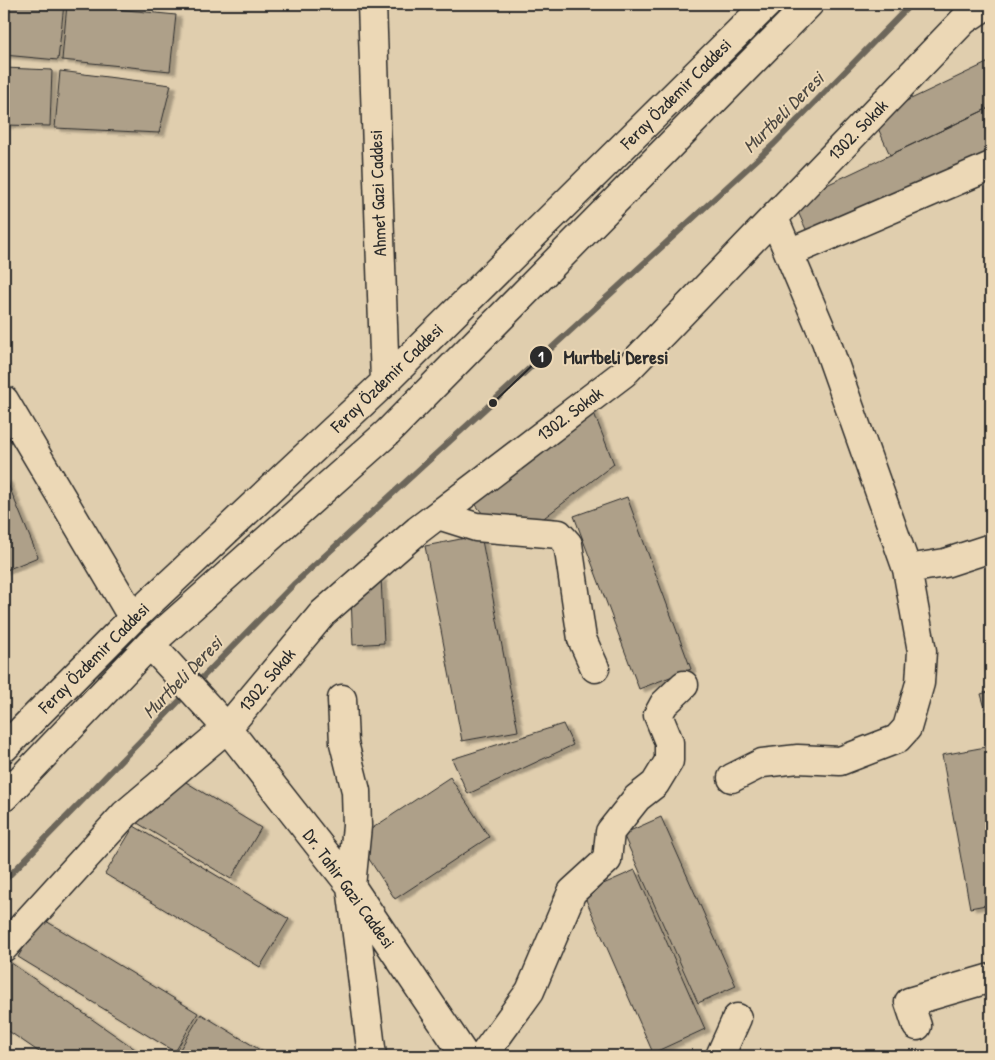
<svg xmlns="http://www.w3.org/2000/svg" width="995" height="1060" font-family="'Patrick Hand',sans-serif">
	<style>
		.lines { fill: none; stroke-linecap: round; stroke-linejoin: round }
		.stream { stroke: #6c665a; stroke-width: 6 }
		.building { fill: #aea089; stroke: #2b2b2b; filter: url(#shadow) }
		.minor-casing { stroke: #2b2b2b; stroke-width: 31 }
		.minor { stroke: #ecd8b6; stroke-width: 28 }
		.labels { text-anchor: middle; stroke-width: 4; stroke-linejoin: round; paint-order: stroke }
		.street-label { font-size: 18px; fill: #2b2b2b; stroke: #ecd8b6 }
		.water-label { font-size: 19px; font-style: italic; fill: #4c4842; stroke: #ecd8b6 }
		.leader { fill: none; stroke: #2b2b2b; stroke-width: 2 }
		.callout-dot { fill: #2b2b2b; stroke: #ecd8b6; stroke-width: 2 }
		.mark-label { font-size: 15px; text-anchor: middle; font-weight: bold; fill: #fff }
		.callout-label { font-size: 19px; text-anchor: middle; font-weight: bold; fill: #2b2b2b; stroke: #ecd8b6; stroke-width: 4; stroke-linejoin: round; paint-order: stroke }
	</style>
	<defs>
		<filter id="shadow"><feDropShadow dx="5.5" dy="3" stdDeviation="1" flood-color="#0004"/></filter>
	</defs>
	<rect width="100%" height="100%" fill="#e0ceae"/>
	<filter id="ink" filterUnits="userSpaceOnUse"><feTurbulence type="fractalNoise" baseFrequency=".02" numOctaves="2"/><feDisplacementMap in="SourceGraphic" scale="10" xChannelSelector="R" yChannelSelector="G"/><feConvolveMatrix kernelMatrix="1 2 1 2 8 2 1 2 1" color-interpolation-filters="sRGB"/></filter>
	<g filter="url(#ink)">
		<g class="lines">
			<path class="stream" d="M195 685 293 585 774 144 911 4
				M4 881 186 694"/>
		</g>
		<path class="building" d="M4 4H64L58 60 4 55Z
			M67 4 176 15 170 71 62 60Z
			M991 61V107L890 155 873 117Z
			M4 68 52 70 50 126 4 125Z
			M60 71 171 85 159 133 55 128Z
			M991 107V152L810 238 793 201Z
			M592 408 614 464 536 524 491 525 473 501Z
			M6 479 38 557 4 571V480Z
			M627 497 691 669 639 689 574 516Z
			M481 535 518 731 462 741 425 546Z
			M381 577 384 643 353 645 351 597Z
			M991 691V729L981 694Z
			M563 724 573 745 468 794 452 759Z
			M991 746V904L970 908 942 755Z
			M176 776 261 828 231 879 129 818Z
			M450 777 489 837 395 899 356 839Z
			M661 817 736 986 698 1003 623 834Z
			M134 826 289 919 260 967 105 874Z
			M635 870 705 1029 653 1053 583 893Z
			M41 918 198 1013 175 1052 18 957Z
			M4 958 145 1056H45L4 1028Z
			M991 991V1016L984 994Z
			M201 1014 270 1056H176Z"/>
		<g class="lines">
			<g class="minor-casing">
				<path id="minor" d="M372 4 385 382
					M789 253 991 166
					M4 400 133 618
					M438 515 476 527 559 534 568 544 582 639 595 668
					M907 569 945 563 991 548
					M150 644 227 728 351 886 465 1056
					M342 699 344 743 356 791 357 826 351 886 372 1056
					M4 748 133 618 385 382 767 4
					M732 778 762 763 798 759 840 761 897 739 907 728 920 683 922 651 907 569 826 341 774 218
					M4 797 150 644 387 433 809 4
					M4 947 125 814 227 728 323 613 418 530 624 373 964 20 988 4
					M917 1026 909 1002 991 978
					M483 1056 530 991 572 892 607 860 610 832 637 798 655 784 669 761V742L658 715 664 704 684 685
					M720 1056 737 1018"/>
			</g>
			<use href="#minor" class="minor"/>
		</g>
	</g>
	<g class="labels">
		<g class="street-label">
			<text transform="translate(676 94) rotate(-45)" y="6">Feray Özdemir Caddesi</text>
			<text transform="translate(858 130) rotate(-46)" y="6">1302. Sokak</text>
			<text transform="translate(378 193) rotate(-92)" y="6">Ahmet Gazi Caddesi</text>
			<text transform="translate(387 378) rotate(-44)" y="6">Feray Özdemir Caddesi</text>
			<text transform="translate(570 414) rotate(-37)" y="6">1302. Sokak</text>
			<text transform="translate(94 658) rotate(-45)" y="6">Feray Özdemir Caddesi</text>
			<text transform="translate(267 680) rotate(-50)" y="6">1302. Sokak</text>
			<text transform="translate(349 889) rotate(54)" y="6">Dr. Tahir Gazi Caddesi</text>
		</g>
		<g class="water-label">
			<text transform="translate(783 112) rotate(-45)" y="7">Murtbeli Deresi</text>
			<text transform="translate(182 677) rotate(-46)" y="7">Murtbeli Deresi</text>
		</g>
	</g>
	<path class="leader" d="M493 403L541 357"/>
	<g class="callout-dot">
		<circle cx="493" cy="403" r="5"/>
		<circle cx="541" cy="357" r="12"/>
	</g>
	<g class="mark-label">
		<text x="541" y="362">1</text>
	</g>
	<g class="callout-label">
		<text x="616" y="364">Murtbeli Deresi</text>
	</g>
	<rect width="995" height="1060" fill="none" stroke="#ecd8b6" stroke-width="20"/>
	<rect x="10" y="10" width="975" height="1040" fill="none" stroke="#2b2b2b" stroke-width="2" filter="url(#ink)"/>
</svg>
